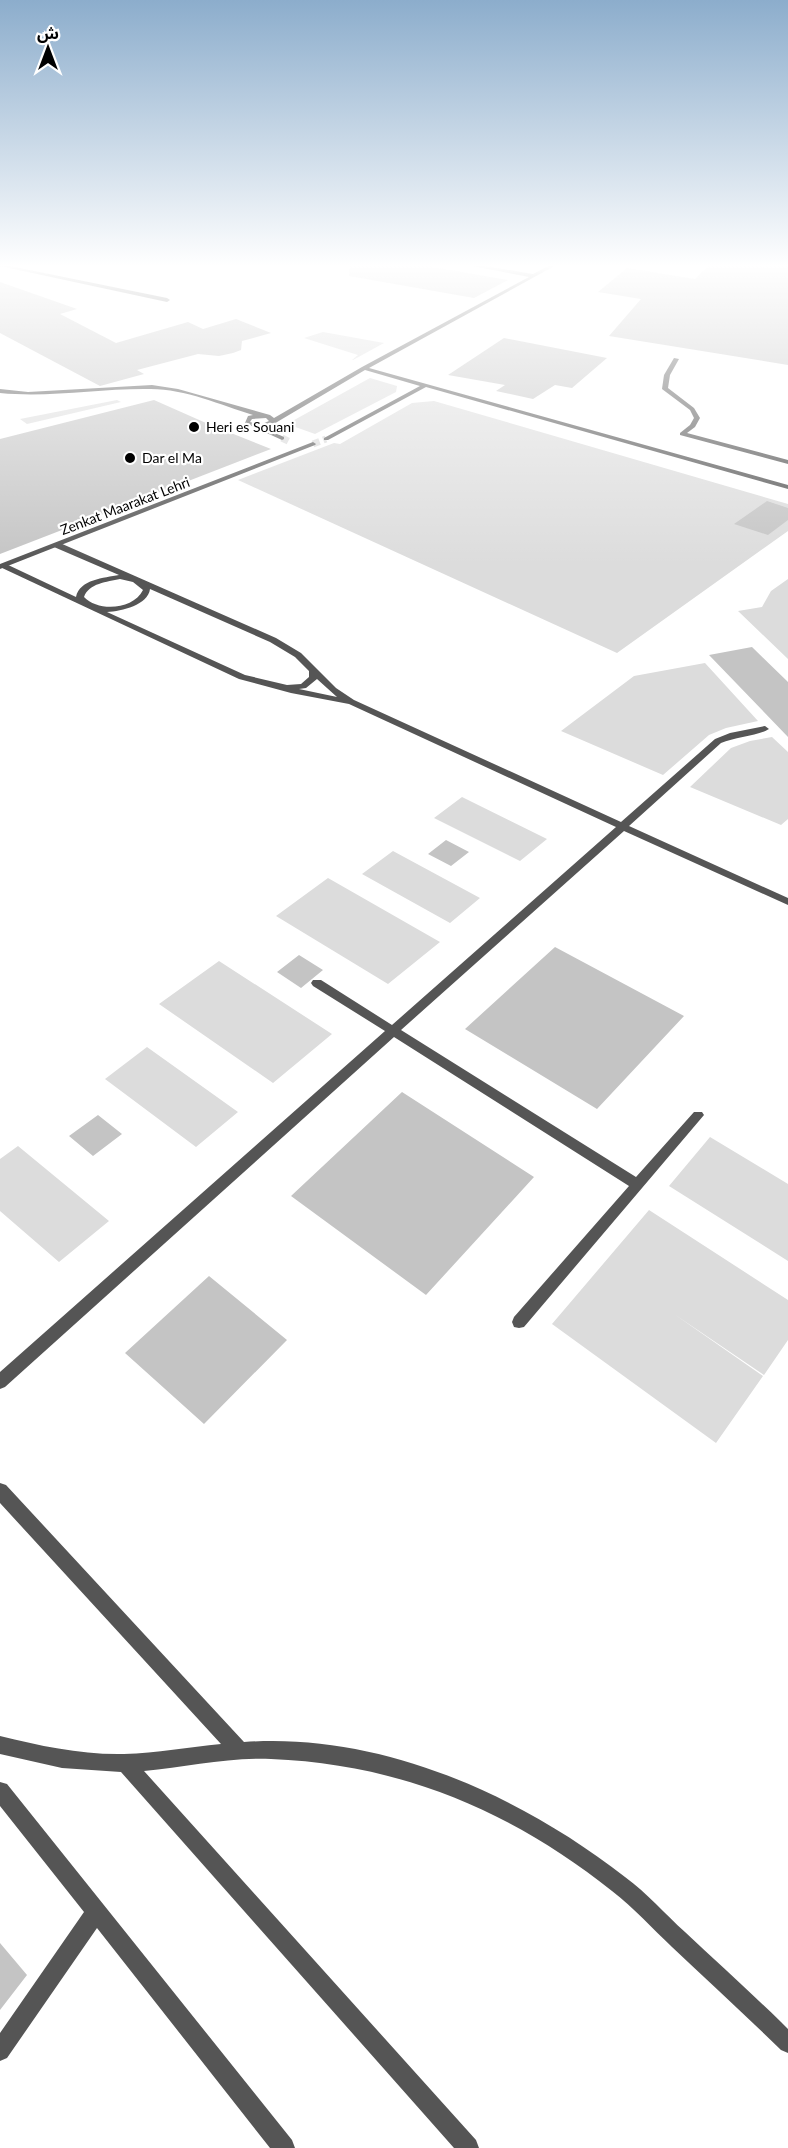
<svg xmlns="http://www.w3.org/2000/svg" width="788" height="2148" font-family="Lato,'Noto Sans Arabic',sans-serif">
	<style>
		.green { fill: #dcdcdc }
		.building { fill: #c4c4c4 }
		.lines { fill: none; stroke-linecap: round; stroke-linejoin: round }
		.minor-tunnel { stroke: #d9d9d9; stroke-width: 7; stroke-dasharray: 7 4; stroke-linecap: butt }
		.service { fill: #555; fill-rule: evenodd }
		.minor { fill: #555; fill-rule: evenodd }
		.poi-dot { fill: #000; stroke: #fff; stroke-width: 2 }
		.labels { text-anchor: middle; stroke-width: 4.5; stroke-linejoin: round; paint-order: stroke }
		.far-poi-label { font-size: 14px; fill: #000; stroke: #fff; text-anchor: start }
		.far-street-label { font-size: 14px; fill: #000; stroke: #fff }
	</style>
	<rect width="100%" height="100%" fill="#fff"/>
	<path class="green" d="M323 332 384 343 353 360H352L358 355 304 338Z
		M370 378 397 386 396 392 315 434 287 424Z
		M117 400 121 402 27 424 20 419Z
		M434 401 788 504V531L617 653 238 480 334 443 340 444 412 403Z
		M788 579V659L738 611 762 607 771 591Z
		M705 663 758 721 726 728 709 735 663 775 561 731 634 676Z
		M772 737 788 752V819L781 825 690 787 731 748 750 741Z
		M462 797 547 839 520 861 434 818Z
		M393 851 480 898 450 923 362 874Z
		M328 878 440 942 388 984 276 916Z
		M219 961 332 1034 273 1083 159 1004Z
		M147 1047 238 1112 196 1147 105 1079Z
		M710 1137 788 1184V1261L669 1186Z
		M18 1146 109 1221 59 1262 0 1211V1159Z
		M649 1210 788 1300V1340L764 1375 674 1314 763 1376 716 1443 552 1324Z"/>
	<path class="building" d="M350 264H415L508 280 474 298 349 276Z
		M710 264H788V365L609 336 641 299 598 292 627 268 695 279Z
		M0 282 77 309 60 314 116 343 188 322 203 329 236 319 271 333 242 341 241 350 233 353 219 356 198 354 137 370 144 374 100 386 0 333Z
		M504 338 607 358 572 388 555 385 533 399 496 391 505 385 448 375Z
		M154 400 206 423 271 449 0 554V439Z
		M767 501 788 508V520L768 535 734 524Z
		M752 647 788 682V737L709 655Z
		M446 840 469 852 451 866 428 854Z
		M555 947 684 1016 597 1109 465 1029Z
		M299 955 323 970 301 988 277 972Z
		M402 1092 534 1177 426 1295 291 1196Z
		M98 1115 122 1134 93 1156 69 1136Z
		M209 1276 287 1340 204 1424 125 1353Z
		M0 1943 27 1975 0 2010Z"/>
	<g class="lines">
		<path class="minor-tunnel" d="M282 438 290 442
			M313 444 326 439"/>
		<path class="service" d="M0 264 167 298 170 300 167 302 0 266Z
			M674 358 679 359 670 375 668 388 694 408 700 418 695 427 687 433 788 460V464L680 435V433L690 425 694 418 690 410 662 389 664 375Z
			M54 543H60L276 638 301 653 336 688 354 700 621 822 715 739 730 733 765 726 769 729C760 735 735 737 721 743L629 826 788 898V905L624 831 401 1030 636 1177 694 1112H702L704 1115 524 1327 519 1328 514 1327 512 1322 514 1317 629 1186 394 1037 5 1387 0 1389V1372L385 1031 313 986 311 983 313 980H321L392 1025 616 827 349 704 291 693 239 679 0 567V564H6L76 597C80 579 104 578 119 575L54 547ZM120 579 133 582 143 590C133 610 98 612 84 597 89 583 107 582 120 579ZM150 589 270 642 295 657 309 671V677L301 684 287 685 245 675 107 612C122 611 148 605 150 589ZM317 679 337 697 299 689 306 688Z
			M0 1483 6 1485 244 1742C380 1732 520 1795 625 1877 647 1893 665 1914 685 1932 717 1962 750 1992 781 2022L788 2029V2053L781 2050C745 2015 708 1981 672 1947 652 1928 634 1908 612 1891 512 1811 400 1764 271 1759 229 1757 186 1767 144 1771L476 2140 479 2148H454L121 1772 62 1768 0 1754V1736C41 1746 82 1755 124 1754 157 1753 189 1747 221 1744L0 1503Z
			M0 1782 7 1784 292 2140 295 2148H270L97 1928 7 2058 0 2061V2033L84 1912 0 1806Z"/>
		<path class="minor" d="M462 264H473L533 274 552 264H558L369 368 788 485V489L426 387 328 440H324V438L420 386 365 370 272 425 264 428 284 437V439L282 440 245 423 248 416 253 415C221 405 185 389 151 389 101 388 51 398 0 393V389L28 392 152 385 178 389 270 415 274 418 362 367 529 277ZM266 418 269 421 260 425 250 422 252 419Z
			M313 442 316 444 315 445 0 569V564Z"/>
	</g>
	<linearGradient id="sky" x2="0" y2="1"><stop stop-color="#8cadcc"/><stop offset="0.47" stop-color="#fff"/><stop offset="1" stop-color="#fff" stop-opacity="0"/></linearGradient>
	<rect width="788" height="565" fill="url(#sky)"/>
	<g class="poi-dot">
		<circle cx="194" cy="427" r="6"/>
		<circle cx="130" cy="458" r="6"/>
	</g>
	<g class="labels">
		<g class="far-poi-label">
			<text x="206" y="432">Heri es Souani</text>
			<text x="142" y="463">Dar el Ma</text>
		</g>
		<g class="far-street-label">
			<text transform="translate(125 506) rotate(-21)" y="5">Zenkat Maarakat Lehri</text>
		</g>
	</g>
	<g transform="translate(48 48)" stroke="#ffffff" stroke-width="4.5" paint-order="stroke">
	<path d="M0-4.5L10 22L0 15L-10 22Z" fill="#000000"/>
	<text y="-9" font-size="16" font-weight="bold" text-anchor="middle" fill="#000000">ش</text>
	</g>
</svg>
